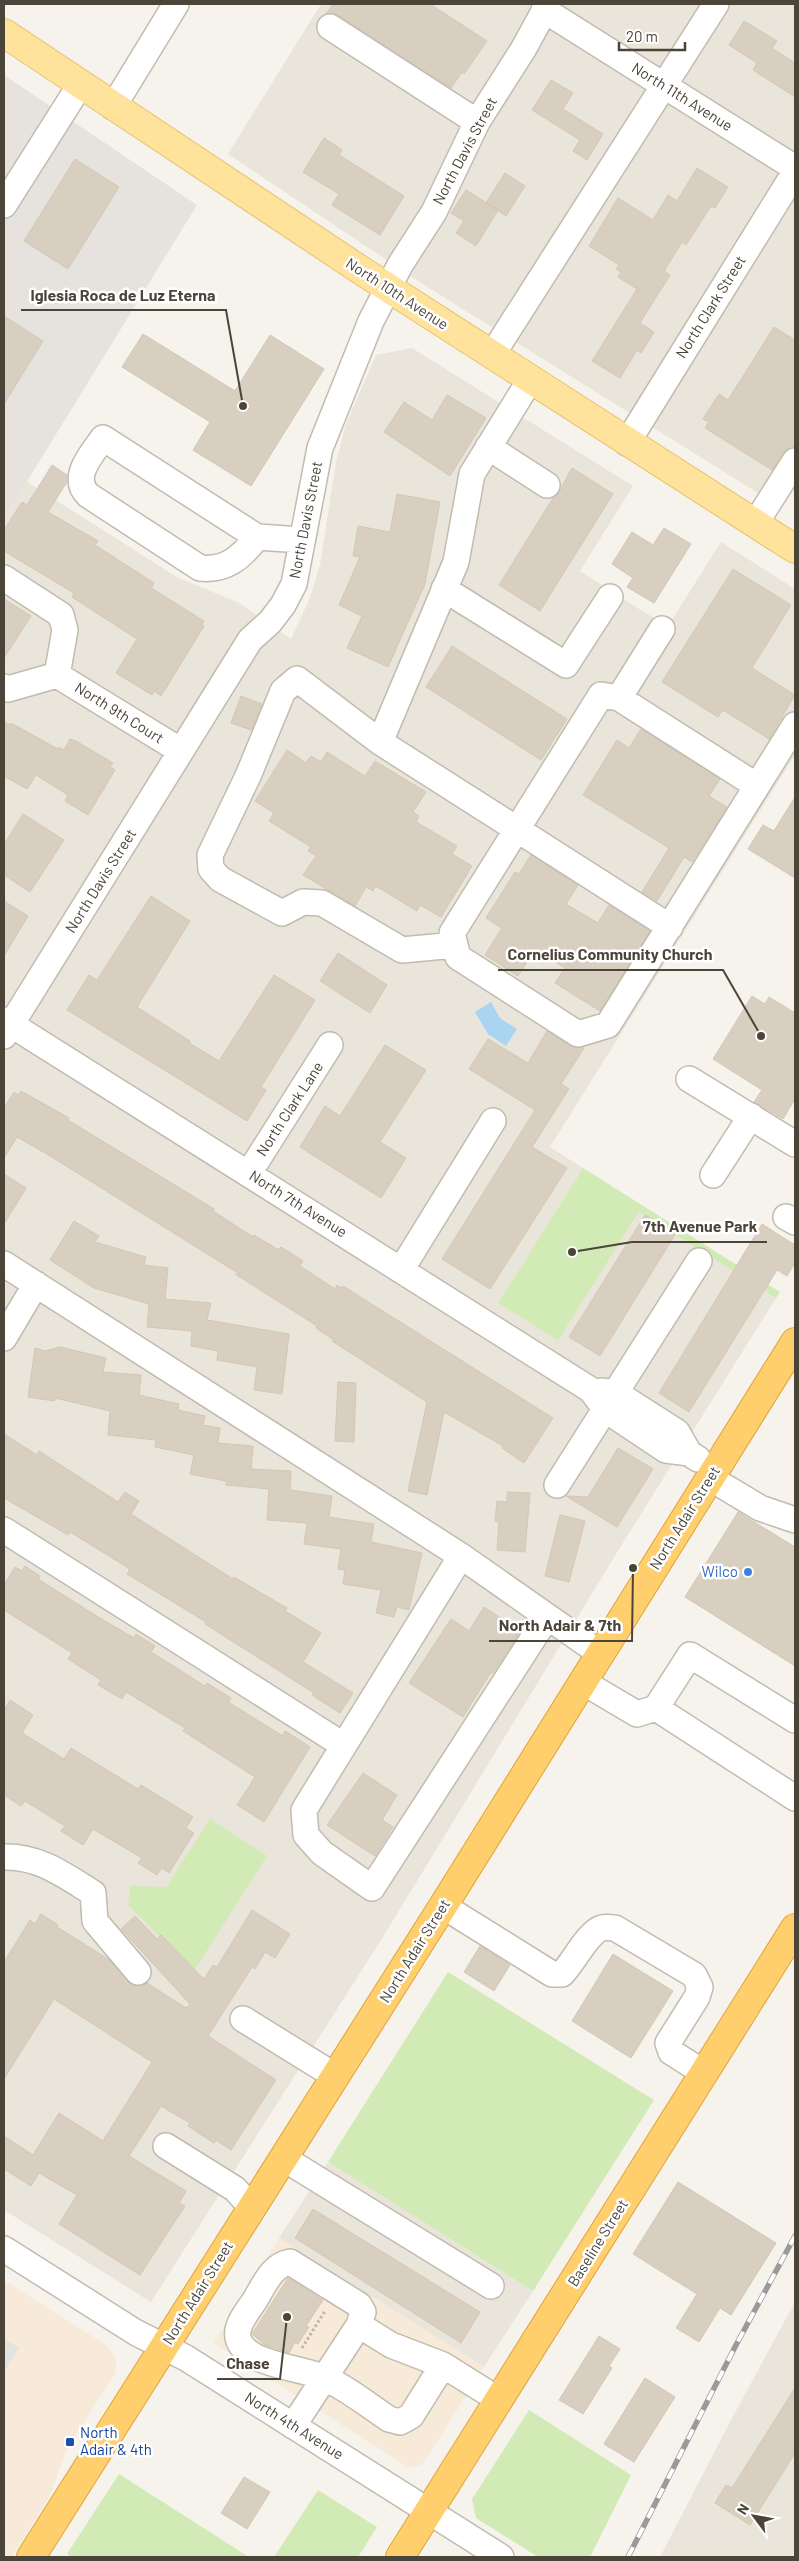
<svg xmlns="http://www.w3.org/2000/svg" width="799" height="2561" font-family="Barlow,sans-serif">
	<style>
		.residential { fill: #eae5da }
		.commercial { fill: #f7ead8 }
		.industrial { fill: #e6e2dd }
		.green { fill: #d2eab5 }
		.parking { fill: #e5e3e0 }
		.water { fill: #a9d4f2 }
		.building { fill: #d8cfc1; stroke: #d3c7b4 }
		.lines { fill: none; stroke-linecap: round; stroke-linejoin: round }
		.minor-casing { stroke: #c2bbae; stroke-width: 28 }
		.major-casing { stroke: #e6c16a; stroke-width: 30 }
		.highway-casing { stroke: #e0a43c; stroke-width: 30 }
		.path { stroke: #c4b79f; stroke-width: 3; stroke-dasharray: 2.5 2.5; stroke-linecap: butt }
		.minor { stroke: #fff; stroke-width: 25 }
		.major { stroke: #ffe39c; stroke-width: 28 }
		.highway { stroke: #ffcf6e; stroke-width: 28 }
		.rail-casing { stroke: #9a9a9a; stroke-width: 5.5 }
		.rail { stroke: #fff; stroke-width: 4; stroke-dasharray: 11; stroke-linecap: butt }
		.shop-dot { fill: #3f7fe0; stroke: #fff; stroke-width: 2 }
		.transit-dot { fill: #1a4fb4; stroke: #fff; stroke-width: 2 }
		.labels { text-anchor: middle; stroke-width: 5; stroke-linejoin: round; paint-order: stroke }
		.street-label { font-size: 15px; fill: #4b4439; stroke: #fff }
		.shop-label { font-size: 15px; fill: #366cbe; stroke: #fff; text-anchor: end }
		.transit-label { font-size: 15px; fill: #164399; stroke: #fff; text-anchor: start }
		.leader { fill: none; stroke: #4b4439; stroke-width: 2 }
		.callout-dot { fill: #4b4439; stroke: #fff; stroke-width: 2 }
		.callout-label { font-size: 16px; text-anchor: middle; font-weight: bold; fill: #4b4439; stroke: #fff; stroke-width: 5; stroke-linejoin: round; paint-order: stroke }
	</style>
	<rect width="100%" height="100%" fill="#f6f3ec"/>
	<path class="residential" d="M321 4H795V445L763 496 424 285 228 154Z
		M412 348 633 486 580 571 639 609 668 626 721 542 795 589V755L550 1147 583 1168 498 1303 558 1341 639 1212 776 1298 621 1546 386 1932 151 2302 4 2210V519L27 482 177 577 239 603 291 639 309 600 320 565 336 462 346 424 376 355Z
		M328 2162 533 2291 484 2367 279 2238Z
		M795 2302V2557H660L731 2420Z"/>
	<path class="commercial" d="M279 2238 484 2367 423 2464 409 2468 214 2343Z
		M4 2280 106 2345 113 2353 116 2363 115 2374 69 2445 49 2497 12 2557H4Z"/>
	<path class="industrial" d="M4 75 197 205 4 519Z"/>
	<path class="green" d="M583 1168 780 1292 776 1298 639 1212 558 1341 498 1303Z
		M210 1819 267 1856 194 1971 128 1905 130 1886 166 1887Z
		M448 1972 654 2100 533 2291 328 2162Z
		M529 2410 631 2475 590 2557H538L476 2518 472 2499Z
		M119 2474 249 2557H72L67 2554Z
		M318 2490 377 2527 358 2557H274Z"/>
	<path class="parking" d="M4 2338 19 2348 4 2372Z"/>
	<path class="water" d="M491 1002 500 1018 517 1029 506 1046 488 1034 475 1012Z"/>
	<path class="building" d="M333 4H430L487 41 464 74 462 72 451 88 338 15 326 14Z
		M744 21 777 41 772 48 795 63V97L753 70 757 63 729 45Z
		M551 80 573 93 563 109 603 134 587 160 573 151 580 140 532 110Z
		M324 138 342 150 339 155 404 196 380 235 332 205 339 194 303 172Z
		M75 159 119 187 68 269 24 241Z
		M697 168 728 187 715 208 711 206 686 245 682 242 664 271 670 275 640 323 654 332 641 353 637 350 620 378 592 361 637 289 618 277 621 272 616 269 619 265 589 246 618 198 653 220 668 195 677 201Z
		M505 173 525 186 506 216 486 203Z
		M466 190 498 210 476 246 456 233 464 221 451 213Z
		M4 316 43 341 4 404Z
		M774 327 795 340V447L783 453 772 470 705 428 709 422 703 419 719 394 728 400Z
		M143 334 235 391 270 335 324 369 251 486 193 450 210 422 122 367Z
		M447 395 486 418 450 476 384 432 404 402 432 420Z
		M52 465 67 475V482L48 512 98 541 95 545 154 583 151 588 204 621 202 625 204 626 161 696 154 691 152 695 116 673 137 639 72 597 74 593 4 551V530L22 502 27 505Z
		M572 468 613 494 540 611 499 585 553 498 559 492Z
		M397 494 440 502 425 584 388 667 347 648 362 616 339 605 360 557 353 556 358 526 390 532Z
		M664 528 691 544 654 603 627 587 633 578 612 564 632 532 653 545Z
		M733 569 791 605 752 668 795 695 769 739 723 710 718 717 662 682Z
		M4 599 31 616 4 658Z
		M452 646 567 719 541 760 426 687Z
		M241 696 262 704 251 730 231 723Z
		M4 722 10 725 11 723 58 749 59 747 64 750 70 739 76 741 113 763 110 767 115 770 88 815 65 801 68 795 36 775 27 789 4 776Z
		M641 729 720 779 709 796 727 807 692 862 684 857 657 901 642 892 669 848 583 795 617 740 629 748Z
		M287 750 306 763 311 756 321 762 327 752 365 776 375 761 426 792 413 812 419 816 416 822 457 846 452 854 472 866 441 917 420 905 417 911 376 886 373 891 366 887 355 906 303 875 316 856 308 851 311 847 269 821 274 813 255 801Z
		M795 797V878L748 849 763 825 774 831Z
		M23 814 64 840 30 892 4 875V845Z
		M531 855 578 885 566 904 598 923 609 905 650 931 600 1011 555 983 565 968 535 949 518 976 485 955 502 928 486 918 515 872 519 874Z
		M151 896 190 921 137 1007 190 1041 189 1043 219 1061 274 975 315 1000 261 1087 266 1090 247 1121 67 1010 89 975 97 980Z
		M4 901 28 916 4 956Z
		M338 953 387 985 370 1013 320 981Z
		M752 996 765 1004 769 997 795 1013V1099L783 1119 754 1102 762 1090 713 1059Z
		M547 1031 571 1046 584 1048 561 1084 569 1089 532 1147 567 1168 490 1289 442 1259 535 1110 469 1069 488 1039 528 1063Z
		M385 1045 426 1070 380 1142 406 1158 381 1198 300 1147 325 1106 340 1116Z
		M21 1091 69 1118 68 1120 214 1209 213 1211 253 1237 254 1235 279 1250 281 1247 303 1261 300 1266 335 1289 337 1285 341 1288 343 1286 553 1418 524 1463 502 1448 503 1446 444 1412 427 1495 408 1491 427 1402 332 1341 337 1342 316 1328 317 1326 235 1274 241 1275 47 1154 17 1137 4 1158V1108L14 1092 18 1095Z
		M4 1174 26 1188 4 1224Z
		M645 1215 676 1233 600 1356 569 1337Z
		M74 1221 99 1236 95 1242 146 1257 144 1265 168 1268 165 1299 211 1303 207 1320 289 1334 282 1394 254 1390 257 1367 217 1360 218 1351 191 1346 192 1331 147 1327 149 1304 94 1288 50 1260Z
		M762 1224 795 1245V1263L787 1276 777 1270 689 1412 659 1393Z
		M60 1347 106 1358 103 1372 141 1375 139 1395 179 1404 178 1410 205 1416 203 1425 220 1428 218 1443 253 1446 251 1469 291 1471 290 1490 332 1496 329 1517 374 1524 371 1542 422 1553 409 1610 397 1607 394 1617 376 1613 381 1590 343 1584 345 1570 338 1569 341 1549 304 1544 307 1523 267 1520 269 1489 226 1485V1481L190 1474 194 1455 155 1447 156 1440 108 1435 110 1411 55 1398 54 1401 28 1397 35 1348 45 1351Z
		M338 1382 356 1383 354 1442 335 1441Z
		M4 1434 37 1455 39 1451 118 1502 125 1492 139 1501 131 1514 233 1579 234 1577 287 1608 285 1611 321 1633 303 1662 353 1693 340 1713 312 1695 314 1693 205 1624 206 1622 127 1574 130 1569 70 1532 68 1535 4 1498Z
		M618 1448 653 1469 617 1527 566 1496 588 1497Z
		M507 1492 530 1493 525 1552 497 1550 499 1522 495 1521 497 1501 507 1502Z
		M738 1512 795 1547V1666L685 1597Z
		M560 1515 585 1521 569 1582 545 1576Z
		M25 1566 40 1576 38 1579 95 1615 134 1638 136 1634 155 1646 151 1652 205 1686 207 1683 231 1698 228 1702 283 1736 285 1731 310 1747 264 1822 237 1805 255 1777 183 1731 185 1728 126 1692 122 1699 98 1685 101 1680 68 1659 72 1653 4 1610V1585L15 1567 22 1571Z
		M484 1607 521 1631 493 1673 491 1672 463 1717 409 1683 451 1619 469 1631Z
		M10 1700 33 1715 22 1733 64 1759 71 1748 138 1789 141 1785 193 1817 186 1828 194 1833 169 1873 162 1868 157 1875 138 1863 142 1858 93 1829 83 1845 61 1831 65 1826 25 1801 21 1806 4 1795V1710Z
		M363 1773 397 1795 382 1820 393 1827 375 1856 327 1825Z
		M252 1910 290 1934 275 1958 265 1952 255 1969 252 1967 208 2036 276 2080 231 2150 216 2140 214 2143 188 2126 190 2123 161 2106 129 2156 186 2191 179 2203 185 2206 140 2275 59 2224 77 2195 39 2173 31 2186 4 2169V2136L33 2155 59 2113 103 2141 152 2062 54 1999 4 2079V1962L30 1920 35 1924 41 1914 58 1925 57 1927 108 1959 133 1985 140 1986 147 1983 186 2008 190 2004 121 1929 135 1916 157 1939 161 1935 204 1979 213 1965 217 1967Z
		M480 1946 510 1965 494 1991 464 1972Z
		M613 1954 673 1991 631 2058 572 2021Z
		M678 2182 776 2243 731 2315 720 2308 699 2342 676 2328 697 2294 633 2254Z
		M313 2209 480 2312 461 2343 295 2238Z
		M288 2278 323 2300 306 2326 309 2327 298 2344 295 2342 289 2353 265 2345 252 2334Z
		M599 2336 620 2349 609 2366 612 2368 583 2414 559 2400Z
		M645 2378 675 2397 634 2462 604 2444Z
		M795 2388V2453L750 2525 715 2503 726 2485 732 2488Z
		M244 2477 270 2492 247 2529 221 2513Z"/>
	<g class="lines">
		<g class="minor-casing">
			<path id="minor" d="M544 10 795 168
				M330 27 477 122
				M113 107 176 4
				M4 205 80 85
				M492 355 716 4
				M627 443 795 172
				M488 447 547 485
				M755 524 795 461
				M257 537C242 557 226 571 200 568L88 495C70 477 92 454 103 438L257 537 302 540
				M4 578 61 615 65 630 57 675
				M444 589 566 665 610 597
				M57 675 181 751
				M4 687 8 689 57 675
				M619 698 662 629
				M380 742 456 562 472 474 530 380
				M757 786 619 698 601 695 452 933 458 957 578 1034 608 1025 795 725
				M455 945 402 950 322 903 303 902 282 913 220 879 211 869 210 855 248 776 283 691 297 679 380 742 670 927
				M4 1020 591 1390 606 1410 666 1450 689 1453
				M4 1036 250 640 270 622 283 605 294 584 320 448 371 321 400 265 434 212 477 122 524 48 548 4
				M689 1079 795 1144
				M249 1173 330 1045
				M713 1175 751 1116
				M786 1217 795 1222
				M4 1264 461 1556 601 1654
				M401 1270 493 1121
				M4 1338 36 1284
				M601 1391 616 1393 677 1432 689 1453 698 1459
				M710 1478 760 1508 795 1520
				M557 1485 699 1261
				M4 1530 343 1745
				M461 1556 304 1810 306 1835 322 1853 372 1888 547 1617
				M583 1682 637 1714 656 1708 795 1798
				M656 1708 690 1655 795 1720
				M4 1857C39 1856 64 1875 93 1893L95 1921 138 1972
				M443 1906 552 1974H562C573 1963 588 1932 602 1928 606 1927 611 1928 615 1928L694 1975 700 1987 697 1997 668 2043 671 2052 704 2073
				M243 2019 335 2076
				M166 2146 235 2189 252 2208
				M283 2158 491 2286
				M4 2249 135 2332 186 2358 501 2557
				M359 2325 363 2312 359 2305 290 2262C272 2265 264 2285 255 2300 248 2311 233 2327 239 2341 249 2365 303 2368 325 2378 347 2388 369 2406 389 2419L400 2422 411 2416 443 2365
				M293 2426 359 2325 391 2345 443 2365 499 2400"/>
		</g>
		<g class="major-casing">
			<path id="major" d="M4 33 362 271 795 549"/>
		</g>
		<g class="highway-casing">
			<path id="highway" d="M31 2557 443 1906 795 1342
				M400 2557 795 1928"/>
		</g>
		<path class="path" d="M302 2348 325 2311"/>
		<use href="#minor" class="minor"/>
		<use href="#major" class="major"/>
		<use href="#highway" class="highway"/>
		<g class="rail-casing">
			<path id="rail" d="M628 2557 736 2345 795 2236"/>
		</g>
		<use href="#rail" class="rail"/>
	</g>
	<circle class="shop-dot" cx="748" cy="1572" r="5"/>
	<rect class="transit-dot" x="65" y="2437" width="10" height="10" rx="2.5"/>
	<g class="labels">
		<g class="street-label">
			<text transform="translate(682 97) rotate(32)" y="5">North 11th Avenue</text>
			<text transform="translate(465 151) rotate(-62)" y="5">North Davis Street</text>
			<text transform="translate(397 294) rotate(33)" y="5">North 10th Avenue</text>
			<text transform="translate(711 307) rotate(-58)" y="5">North Clark Street</text>
			<text transform="translate(306 520) rotate(-79)" y="5">North Davis Street</text>
			<text transform="translate(119 713) rotate(32)" y="5">North 9th Court</text>
			<text transform="translate(101 881) rotate(-58)" y="5">North Davis Street</text>
			<text transform="translate(290 1109) rotate(-57)" y="5">North Clark Lane</text>
			<text transform="translate(298 1204) rotate(32)" y="5">North 7th Avenue</text>
			<text transform="translate(685 1518) rotate(-58)" y="5">North Adair Street</text>
			<text transform="translate(415 1951) rotate(-58)" y="5">North Adair Street</text>
			<text transform="translate(598 2243) rotate(-58)" y="5">Baseline Street</text>
			<text transform="translate(198 2293) rotate(-58)" y="5">North Adair Street</text>
			<text transform="translate(294 2426) rotate(32)" y="5">North 4th Avenue</text>
		</g>
		<g class="shop-label">
			<text x="738" y="1577">Wilco</text>
		</g>
		<g class="transit-label">
			<text x="80" y="2438">North<tspan x="80" dy="17">Adair &amp; 4th</tspan></text>
		</g>
	</g>
	<path class="leader" d="M243 406L226 310H21M761 1036L723 970H498M572 1252L632 1242H767M633 1568L632 1641H489M287 2317L280 2379H217"/>
	<g class="callout-dot">
		<circle cx="243" cy="406" r="5"/>
		<circle cx="761" cy="1036" r="5"/>
		<circle cx="572" cy="1252" r="5"/>
		<circle cx="633" cy="1568" r="5"/>
		<circle cx="287" cy="2317" r="5"/>
	</g>
	<g class="callout-label">
		<text x="123" y="301">Iglesia Roca de Luz Eterna</text>
		<text x="610" y="960">Cornelius Community Church</text>
		<text x="700" y="1232">7th Avenue Park</text>
		<text x="560" y="1631">North Adair &amp; 7th</text>
		<text x="248" y="2369">Chase</text>
	</g>
	<rect width="799" height="2561" fill="none" stroke="#4b4439" stroke-width="10"/>
	<g transform="translate(754 2516) rotate(302)" stroke="#ffffff" stroke-width="4" paint-order="stroke">
	<path d="M0-4L9 19L0 12L-9 19Z" fill="#4b4439"/>
	<text y="-8" font-size="14" font-weight="bold" text-anchor="middle" fill="#4b4439">N</text>
	</g>
	<path d="M619 42v8h66v-8" fill="none" stroke="#4b4439" stroke-width="2.5"/>
	<text x="626" y="42" font-size="15" fill="#4b4439" stroke="#ffffff" stroke-width="4" paint-order="stroke">20 m</text>
</svg>
